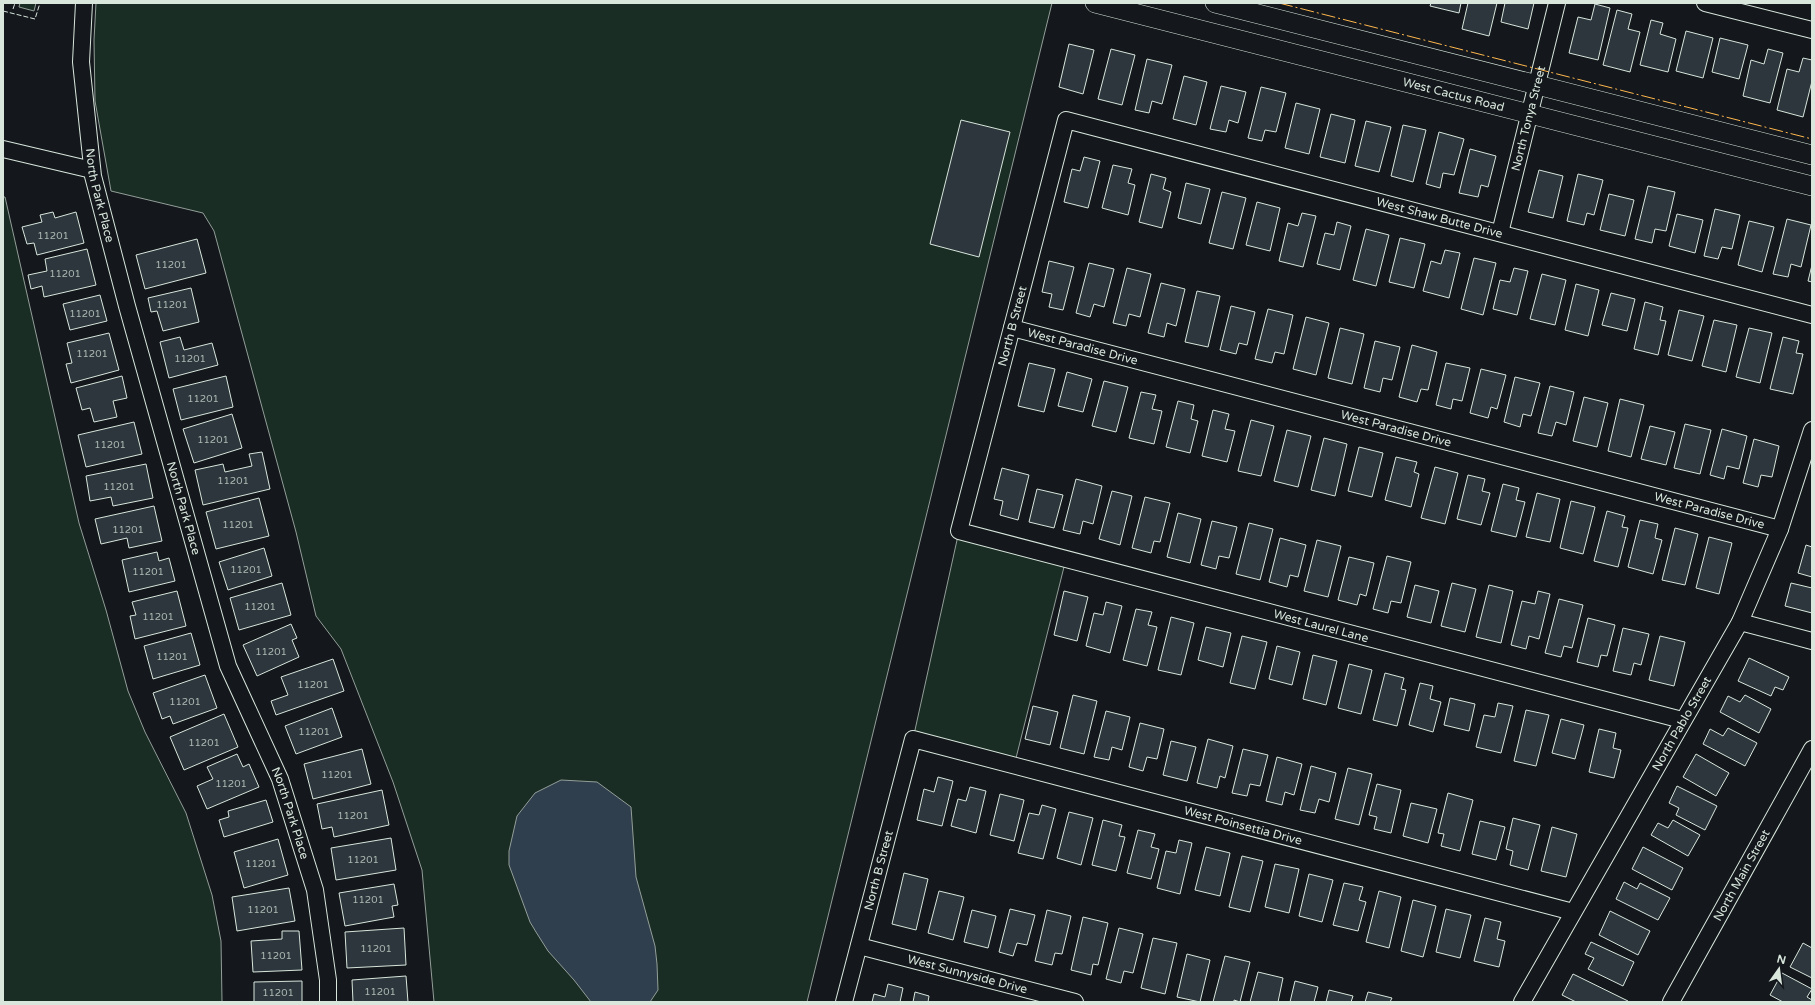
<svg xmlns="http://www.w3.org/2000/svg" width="1815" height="1005" font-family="'Varela Round',sans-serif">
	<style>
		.green { fill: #1a2d24; stroke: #939e99 }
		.water { fill: #2f3f4d; stroke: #939e99 }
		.building { fill: #2c363c; stroke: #d8e6dc }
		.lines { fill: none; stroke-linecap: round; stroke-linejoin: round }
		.minor-casing { stroke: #d8e6dc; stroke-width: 18 }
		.tertiary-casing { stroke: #d8e6dc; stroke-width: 20 }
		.minor { stroke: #14181c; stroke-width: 16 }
		.tertiary { stroke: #14181c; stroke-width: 19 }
		.fence { stroke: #d8e6dc; stroke-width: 1; stroke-dasharray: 5 2; stroke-linecap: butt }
		.power { stroke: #ffb74d; stroke-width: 1; stroke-dasharray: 14 3 2 3; stroke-linecap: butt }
		.labels { text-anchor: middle; stroke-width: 3; stroke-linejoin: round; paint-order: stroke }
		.number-label { font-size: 10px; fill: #adbab4 }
		.street-label { font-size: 12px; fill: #d8e6dc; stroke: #14181c }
	</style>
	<rect width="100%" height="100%" fill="#14181c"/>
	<path class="green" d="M20 3H36L34 11 19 7Z
		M96 3H1052L807 1002H434L422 870 393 782 341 649 316 616 296 532 214 231 203 213 111 191 95 101 94 40Z
		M3 197H5L79 523 106 610 128 691 145 732 186 813 212 895 221 941 222 1002H3Z
		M959 531 1066 559 1014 766 913 739Z"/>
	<path class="water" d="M561 780 597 782 631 807 636 877 655 946 657 964 658 990 650 1002H591L574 980 548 951 536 932 530 922 509 865V851L517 816 535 793Z"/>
	<path class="building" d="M1431 3H1461L1459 13 1430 6Z
		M1468 3H1497L1489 36 1462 29Z
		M1505 3H1534L1528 29 1501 22Z
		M1595 4 1610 8 1598 60 1569 53 1578 17 1591 20Z
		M1617 10 1632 14 1628 29 1640 32 1630 72 1603 65Z
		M1651 20 1663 23 1660 34 1676 39 1668 72 1640 65Z
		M1686 31 1713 38 1703 78 1676 71Z
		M1720 38 1748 45 1739 79 1712 72Z
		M1069 44 1094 50 1083 94 1059 87Z
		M1111 49 1135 55 1122 105 1098 99Z
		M1768 49 1783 53 1770 103 1743 96 1751 60 1764 64Z
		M1803 58 1812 60V81L1803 117 1777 110 1787 69 1799 72Z
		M1147 59 1172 65 1162 104 1152 101 1149 113 1135 110Z
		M1184 76 1207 82 1196 125 1173 119Z
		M1221 86 1246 92 1238 123 1229 120 1226 132 1210 129Z
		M1261 87 1286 93 1276 132 1265 130 1262 141 1248 138Z
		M1296 103 1320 109 1309 154 1285 148Z
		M1331 114 1355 120 1345 163 1320 157Z
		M961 120 1010 132 979 257 930 244Z
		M1366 121 1391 127 1379 172 1355 166Z
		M1403 125 1426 130 1413 182 1391 176Z
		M1439 132 1464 139 1454 175 1443 173 1440 188 1426 184Z
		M1470 149 1496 156 1488 187 1481 185 1478 197 1459 193Z
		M1084 157 1100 161 1088 208 1064 202 1072 169 1080 171Z
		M1113 165 1132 169 1128 183 1135 185 1128 215 1102 208Z
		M1539 170 1563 176 1553 218 1528 212Z
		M1151 174 1166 178 1163 189 1171 192 1162 228 1139 222Z
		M1578 174 1603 180 1594 215 1587 213 1584 225 1567 221Z
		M1186 183 1210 189 1201 224 1178 218Z
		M1648 186 1675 192 1666 231 1655 229 1652 243 1635 239Z
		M1222 192 1246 198 1233 249 1209 243Z
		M1609 194 1634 200 1625 236 1600 230Z
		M1257 202 1280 208 1270 251 1246 245Z
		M1715 209 1740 215 1732 249 1722 247 1718 259 1704 256Z
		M53 212 55 218 76 212 84 243 37 255 34 243 27 244 22 227 42 222 40 215Z
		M1302 213 1316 216 1303 267 1279 261 1288 223 1298 226Z
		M1677 214 1703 220 1695 253 1669 246Z
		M1787 219 1811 225 1801 267 1791 264 1788 277 1773 274Z
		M1749 221 1774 227 1762 272 1738 265Z
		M1337 222 1351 226 1340 270 1317 264 1325 233 1334 235Z
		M1366 229 1389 235 1376 286 1353 280Z
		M1400 238 1425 244 1414 288 1389 282Z
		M197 239 206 273 145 289 136 255Z
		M87 249 96 285 44 297 42 286 31 289 28 275 47 271 45 259Z
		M1445 250 1460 253 1449 298 1423 291 1431 261 1441 264Z
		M1474 258 1496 263 1483 315 1461 309Z
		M1049 261 1074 267 1063 310 1049 307 1052 294 1042 292Z
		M1089 263 1114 269 1104 307 1094 304 1090 317 1076 313Z
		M1812 265V282L1808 281Z
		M1127 268 1151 274 1140 317 1129 314 1126 326 1113 323Z
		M1514 268 1528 271 1517 315 1493 309 1500 280 1510 282Z
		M1542 274 1566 280 1555 325 1530 319Z
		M1161 283 1185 289 1176 326 1167 323 1164 337 1148 333Z
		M1576 284 1599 290 1588 336 1565 330Z
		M191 288 199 322 163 331 157 311 151 312 148 298Z
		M1197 291 1220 296 1208 347 1185 342Z
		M1611 293 1635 299 1627 331 1602 325Z
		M100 295 107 321 70 330 63 304Z
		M1645 302 1663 307 1660 320 1666 321 1658 355 1634 349Z
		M1231 306 1255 312 1247 345 1239 343 1236 354 1220 350Z
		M1268 309 1293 315 1284 354 1275 352 1272 363 1255 359Z
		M1679 310 1704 316 1692 361 1668 355Z
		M1306 317 1329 323 1316 375 1293 369Z
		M1714 320 1737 325 1726 372 1702 366Z
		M1340 328 1364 334 1352 384 1328 378Z
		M1749 328 1772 333 1760 383 1736 377Z
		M109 333 119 370 71 383 66 364 72 363 67 343Z
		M180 337 184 350 212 343 218 365 169 378 160 342Z
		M1783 337 1799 341 1796 353 1803 354 1793 394 1770 389Z
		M1375 341 1400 347 1392 380 1383 378 1380 392 1364 388Z
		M1412 345 1437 352 1428 390 1421 389 1417 402 1399 397Z
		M1029 363 1055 369 1044 412 1018 406Z
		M1446 363 1470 368 1462 401 1453 399 1451 409 1436 405Z
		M1481 369 1506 375 1497 409 1491 407 1488 418 1470 413Z
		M1067 372 1092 379 1083 412 1058 406Z
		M122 376 127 398 113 401 117 417 94 422 90 408 82 410 76 388Z
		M226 376 233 407 181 420 173 389Z
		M1515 377 1540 383 1531 416 1523 414 1520 427 1504 422Z
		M1104 381 1128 387 1116 432 1092 426Z
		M1550 386 1574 392 1566 425 1556 422 1552 436 1538 433Z
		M1141 392 1156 395 1152 409 1162 411 1154 444 1129 438Z
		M1584 397 1608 403 1597 447 1573 441Z
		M1620 399 1644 405 1631 457 1608 451Z
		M1178 401 1194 405 1191 419 1198 421 1190 453 1166 447Z
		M1213 410 1229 414 1225 429 1235 431 1227 462 1202 456Z
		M232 414 242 448 194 463 183 429Z
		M1251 420 1274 426 1261 476 1238 471Z
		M134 422 142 454 86 467 78 435Z
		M1685 424 1711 430 1700 474 1674 468Z
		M1650 426 1675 432 1666 465 1641 459Z
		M1722 429 1747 436 1739 469 1727 466 1724 479 1710 475Z
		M1287 430 1311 436 1298 487 1274 481Z
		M1324 438 1347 444 1335 496 1311 490Z
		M1754 439 1779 446 1772 477 1761 475 1758 487 1743 483Z
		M1359 447 1383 453 1372 497 1348 491Z
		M262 452 270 489 203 505 195 470 223 464 225 472 252 466 249 454Z
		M1396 457 1417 462 1414 472 1419 474 1411 507 1385 500Z
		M146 464 153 498 113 506 111 497 90 501 86 476Z
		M1435 467 1458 473 1445 524 1421 518Z
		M1002 468 1029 475 1018 520 1000 515 1003 501 994 499Z
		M1468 475 1485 479 1482 491 1490 493 1481 525 1457 519Z
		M1076 479 1102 486 1093 524 1083 521 1080 534 1063 530Z
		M1503 484 1519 488 1516 500 1525 502 1516 537 1491 531Z
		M1037 489 1063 495 1054 528 1029 522Z
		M1112 491 1132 496 1120 545 1099 539Z
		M1537 493 1560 499 1550 542 1526 537Z
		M1145 497 1170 503 1160 542 1154 541 1151 553 1132 548Z
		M259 498 269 536 216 549 206 512Z
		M1571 501 1595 507 1583 554 1560 548Z
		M154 506 162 541 129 548 127 538 101 544 95 519Z
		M1607 511 1625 516 1622 527 1628 528 1618 567 1594 561Z
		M1178 513 1201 519 1190 563 1167 557Z
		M1640 520 1658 524 1655 538 1662 540 1653 574 1628 567Z
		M1212 521 1237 527 1229 558 1219 556 1216 569 1201 565Z
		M1249 523 1273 529 1260 580 1236 574Z
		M1675 528 1698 534 1685 585 1662 580Z
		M1709 537 1732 543 1719 594 1696 588Z
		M1280 538 1306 545 1298 577 1290 575 1287 587 1269 582Z
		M1317 540 1341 546 1328 597 1304 591Z
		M1806 545 1812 547V577L1798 573Z
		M264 548 272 576 228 590 219 562Z
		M157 552 159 561 169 558 175 581 129 592 122 560Z
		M1387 556 1411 562 1401 603 1391 601 1388 613 1373 609Z
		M1349 557 1374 563 1366 596 1360 594 1357 605 1338 600Z
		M282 583 291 615 239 630 230 598Z
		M1452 583 1476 589 1465 632 1441 626Z
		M1791 583 1812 588V613L1785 606Z
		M1415 585 1439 591 1431 623 1407 617Z
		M1489 585 1513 591 1501 643 1476 637Z
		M177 591 186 626 135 639 130 616 136 615 132 602Z
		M1064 591 1088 597 1077 641 1054 635Z
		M1538 591 1550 594 1539 639 1529 636 1526 649 1511 645 1522 601 1535 604Z
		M1559 599 1583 605 1572 648 1564 646 1561 657 1545 653Z
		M1106 602 1122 606 1110 653 1086 646 1094 613 1103 615Z
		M1136 609 1152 612 1148 625 1157 627 1147 666 1123 660Z
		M1171 617 1194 623 1181 675 1158 670Z
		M1588 618 1615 625 1607 656 1601 655 1598 667 1577 662Z
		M291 624 297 638 292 640 299 657 257 676 243 645Z
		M1206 627 1231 633 1223 667 1198 660Z
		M1623 628 1649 634 1641 665 1634 663 1631 675 1613 671Z
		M191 633 200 665 153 679 144 646Z
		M1242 636 1267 642 1255 689 1230 683Z
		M1660 636 1685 642 1674 686 1649 680Z
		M1277 646 1300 652 1292 685 1269 679Z
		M1313 655 1337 661 1326 705 1303 699Z
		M1749 658 1789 677 1783 690 1775 687 1771 696 1738 681Z
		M333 659 344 691 276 715 271 701 288 695 281 677Z
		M1349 664 1372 670 1361 714 1338 708Z
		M1385 673 1404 678 1401 689 1406 690 1397 726 1373 720Z
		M205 675 217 708 173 724 170 716 162 719 153 693Z
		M1420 683 1433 686 1430 699 1441 702 1433 732 1409 725Z
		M1073 695 1097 701 1084 754 1060 748Z
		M1745 695 1771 709 1759 733 1720 712 1728 696 1740 702Z
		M1450 698 1475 704 1469 731 1444 725Z
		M1498 703 1513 706 1501 753 1476 747 1484 715 1495 717Z
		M1033 706 1058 712 1050 745 1025 739Z
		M332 708 342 737 296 754 285 726Z
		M1526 710 1549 715 1536 766 1514 761Z
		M1106 711 1130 717 1122 750 1112 747 1109 760 1094 757Z
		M224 714 238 747 184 770 170 737Z
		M1561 719 1584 725 1575 759 1552 753Z
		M1140 723 1164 729 1157 759 1147 757 1143 771 1129 767Z
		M1728 728 1757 743 1745 766 1703 744 1710 729 1723 736Z
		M1599 729 1616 733 1613 748 1621 750 1614 778 1589 772Z
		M1208 739 1233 746 1225 778 1220 776 1217 788 1197 783Z
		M1171 741 1196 747 1187 781 1163 775Z
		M362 749 371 784 313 799 304 764Z
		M1243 749 1268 755 1260 786 1250 784 1247 796 1232 793Z
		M237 754 243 767 249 764 259 787 207 809 197 786 213 779 207 767Z
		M1696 754 1729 773 1716 796 1683 777Z
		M1277 757 1302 764 1294 795 1285 792 1282 805 1266 801Z
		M1311 766 1336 773 1329 802 1319 799 1315 813 1300 810Z
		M1348 768 1372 774 1359 825 1335 819Z
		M938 777 953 781 942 826 917 820 924 789 934 792Z
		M1377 784 1401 790 1391 833 1374 829 1377 817 1369 815Z
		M1677 786 1717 806 1705 830 1676 815 1679 808 1669 803Z
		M970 787 986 791 976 833 951 826 958 799 966 801Z
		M382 790 389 825 334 837 332 827 322 829 317 804Z
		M1448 793 1473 800 1460 851 1441 846 1444 834 1438 833Z
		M1000 794 1024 800 1014 841 990 835Z
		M266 800 273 822 224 837 219 820 229 817 228 811Z
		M1411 803 1437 809 1428 843 1403 836Z
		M1042 805 1056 809 1043 859 1018 853 1029 813 1039 815Z
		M1069 812 1093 818 1081 865 1057 858Z
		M1513 818 1540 825 1528 870 1510 865 1513 851 1506 849Z
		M1103 820 1122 825 1119 836 1125 837 1116 871 1092 865Z
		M1673 820 1700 835 1688 856 1651 835 1658 823 1668 828Z
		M1480 821 1505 827 1496 860 1472 854Z
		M1552 827 1577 834 1566 877 1541 871Z
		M1138 830 1155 834 1151 847 1159 849 1151 879 1127 873Z
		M391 838 396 870 336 880 331 848Z
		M278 839 288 875 244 888 234 852Z
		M1179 840 1192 843 1180 894 1157 888 1166 851 1176 853Z
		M1206 847 1230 853 1220 896 1195 890Z
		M1643 847 1683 868 1672 890 1632 869Z
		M1242 856 1263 861 1250 912 1229 907Z
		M1275 864 1299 869 1289 913 1265 907Z
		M904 873 928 879 916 930 892 924Z
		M1309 874 1333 880 1322 922 1299 916Z
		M1624 882 1637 889 1640 883 1670 898 1658 920 1616 899Z
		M1344 883 1363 887 1359 900 1366 902 1358 931 1333 925Z
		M394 884 398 905 392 906 394 917 345 926 339 893Z
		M289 888 295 921 237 931 232 897Z
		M939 891 964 897 953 940 928 933Z
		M1379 891 1401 897 1389 948 1366 942Z
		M1413 900 1436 906 1423 957 1401 951Z
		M1010 909 1035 915 1027 945 1017 943 1013 956 999 952Z
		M1446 909 1471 915 1460 958 1436 952Z
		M972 910 996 916 988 948 964 942Z
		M1047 910 1071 916 1062 954 1055 953 1052 965 1035 961Z
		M1610 911 1650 931 1638 955 1599 935Z
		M1083 917 1108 923 1098 965 1093 964 1091 975 1071 970Z
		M1485 918 1501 922 1497 939 1505 941 1499 967 1474 961Z
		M404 928 406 965 347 968 345 932Z
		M1119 928 1143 934 1133 973 1124 971 1121 983 1106 979Z
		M282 931H299L302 970 253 972 251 941 282 939Z
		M1153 938 1177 943 1165 994 1141 988Z
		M1591 942 1634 962 1623 986 1588 969 1594 958 1585 954Z
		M1803 943 1812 948V978L1790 967Z
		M1187 954 1210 960 1200 1002 1177 997Z
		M1225 956 1250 962 1240 1002 1234 1000V1002H1213Z
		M1258 972 1283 978 1278 1002H1250Z
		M1782 973 1812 989 1807 997 1812 1000V1002H1783L1770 995Z
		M1573 974 1628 1001 1627 1002H1576L1562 995Z
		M406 976 408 1002H353L352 980Z
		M302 981V1002H254V982Z
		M1295 981 1318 987 1314 1002H1290Z
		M888 984 903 988 900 1002H872L874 994 885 997Z
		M1329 990 1353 996 1351 1002H1326Z
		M915 992 929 996 928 1002H913Z
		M1368 992 1392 998 1390 1002H1365Z"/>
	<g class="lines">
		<g class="minor-casing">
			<g id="minor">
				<path id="s1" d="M84 3 81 62 93 176 127 306 228 666 280 779 315 890 328 980V1002"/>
				<path d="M1705 3 1812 30"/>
				<path d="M3 149 92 170"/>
				<path id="s2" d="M1500 233 1557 3"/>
				<path id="s3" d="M1012 328 1780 529"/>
				<path d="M1740 622 1812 641"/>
				<path id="s4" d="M1682 720 959 531 1066 120 1812 315"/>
				<path id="s5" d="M859 946 1075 1002"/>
				<path id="s6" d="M844 1002 913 739 1573 912"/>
				<path id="s7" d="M1522 1002 1740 622 1780 529 1812 430"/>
				<path id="s8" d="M1671 1002 1812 749"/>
			</g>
		</g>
		<g class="tertiary-casing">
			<g id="tertiary">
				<path id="s9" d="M1095 3 1812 186"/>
				<path d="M1215 3 1812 155"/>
			</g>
		</g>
		<use href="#minor" class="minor"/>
		<use href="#tertiary" class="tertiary"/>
		<path class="fence" d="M13 9 15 3
			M3 11 35 19 40 3"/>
		<path class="power" d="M1279 3 1812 139"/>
	</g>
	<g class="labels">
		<g class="number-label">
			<text x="53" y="239">11201</text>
			<text x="171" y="268">11201</text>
			<text x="65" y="277">11201</text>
			<text x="172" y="308">11201</text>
			<text x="85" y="317">11201</text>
			<text x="92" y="357">11201</text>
			<text x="190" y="362">11201</text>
			<text x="203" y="402">11201</text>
			<text x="213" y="443">11201</text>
			<text x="110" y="448">11201</text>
			<text x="233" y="484">11201</text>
			<text x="119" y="490">11201</text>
			<text x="238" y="528">11201</text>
			<text x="128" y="533">11201</text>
			<text x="246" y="573">11201</text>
			<text x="148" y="575">11201</text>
			<text x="260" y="610">11201</text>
			<text x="158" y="620">11201</text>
			<text x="271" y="655">11201</text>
			<text x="172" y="660">11201</text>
			<text x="313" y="688">11201</text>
			<text x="185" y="705">11201</text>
			<text x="314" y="735">11201</text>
			<text x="204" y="746">11201</text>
			<text x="337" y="778">11201</text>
			<text x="231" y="787">11201</text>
			<text x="353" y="819">11201</text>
			<text x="363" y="863">11201</text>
			<text x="261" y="867">11201</text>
			<text x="368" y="903">11201</text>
			<text x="263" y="913">11201</text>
			<text x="376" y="952">11201</text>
			<text x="276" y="959">11201</text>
			<text x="380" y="995">11201</text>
			<text x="278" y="996">11201</text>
		</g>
		<g class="street-label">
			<text dy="4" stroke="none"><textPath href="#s9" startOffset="370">West Cactus Road</textPath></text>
			<text dy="4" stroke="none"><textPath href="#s2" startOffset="118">North Tonya Street</textPath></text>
			<text dy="4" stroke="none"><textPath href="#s1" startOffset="194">North Park Place</textPath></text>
			<text dy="4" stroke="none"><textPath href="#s4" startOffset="1558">West Shaw Butte Drive</textPath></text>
			<text dy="4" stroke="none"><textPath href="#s4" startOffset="959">North B Street</textPath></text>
			<text dy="4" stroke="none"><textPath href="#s3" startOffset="73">West Paradise Drive</textPath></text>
			<text dy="4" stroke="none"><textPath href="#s3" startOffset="397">West Paradise Drive</textPath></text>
			<text dy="4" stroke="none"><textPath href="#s1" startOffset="518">North Park Place</textPath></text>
			<text dy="4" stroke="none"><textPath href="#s3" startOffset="721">West Paradise Drive</textPath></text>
			<text transform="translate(1321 626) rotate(15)" y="4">West Laurel Lane</text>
			<text dy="4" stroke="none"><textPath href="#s7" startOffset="321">North Pablo Street</textPath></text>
			<text dy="4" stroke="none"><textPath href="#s1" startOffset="842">North Park Place</textPath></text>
			<text dy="4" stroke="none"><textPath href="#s6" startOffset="613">West Poinsettia Drive</textPath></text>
			<text dy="4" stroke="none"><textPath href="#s6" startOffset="136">North B Street</textPath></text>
			<text dy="4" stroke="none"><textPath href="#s8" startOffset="145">North Main Street</textPath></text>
			<text dy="4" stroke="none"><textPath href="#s5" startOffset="112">West Sunnyside Drive</textPath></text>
		</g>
	</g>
	<rect width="1815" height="1005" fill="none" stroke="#d8e6dc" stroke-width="8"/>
	<g transform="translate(1779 969) rotate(14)" stroke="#14181c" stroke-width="3" paint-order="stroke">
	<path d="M0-3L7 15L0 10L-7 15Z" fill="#d8e6dc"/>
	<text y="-6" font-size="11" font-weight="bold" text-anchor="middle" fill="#d8e6dc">N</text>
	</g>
</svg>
